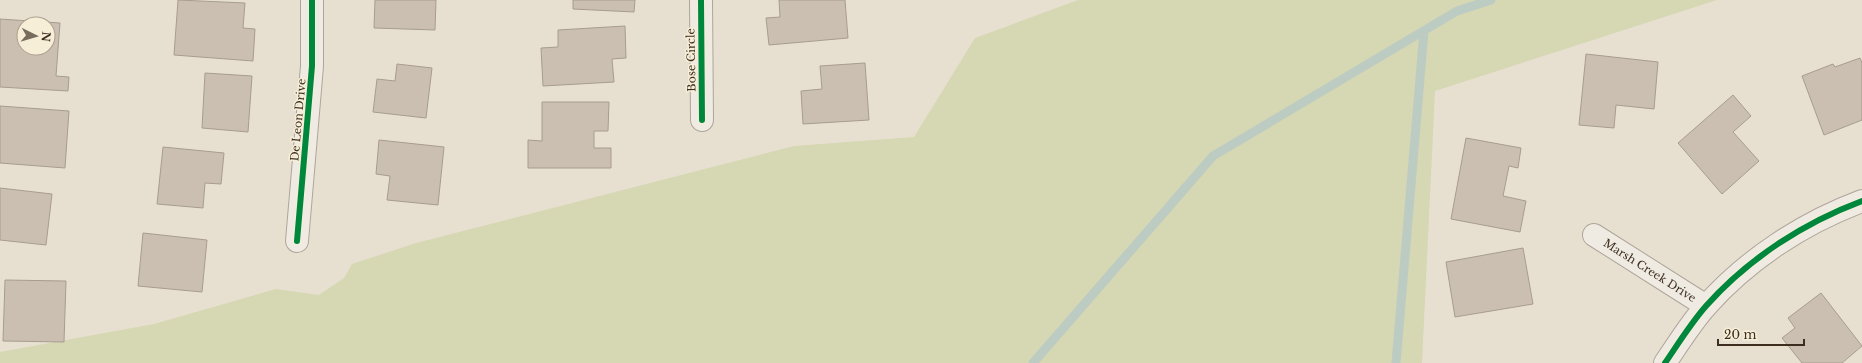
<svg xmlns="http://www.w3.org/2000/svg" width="1862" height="363" font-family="'Libre Baskerville',serif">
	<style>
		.green { fill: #d6d7b3 }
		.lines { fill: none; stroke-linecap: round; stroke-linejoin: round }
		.stream { stroke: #bcccc2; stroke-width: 9 }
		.building { fill: #cbbfb2; stroke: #a89c90; fill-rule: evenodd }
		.street-casing { stroke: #ada599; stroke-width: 24 }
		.street { stroke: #efebe3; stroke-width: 22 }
		.cycleway-casing { stroke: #f7eed8; stroke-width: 8 }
		.cycleway { stroke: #00873e; stroke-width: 6 }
		.labels { text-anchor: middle; stroke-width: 3; stroke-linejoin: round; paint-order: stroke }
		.street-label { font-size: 11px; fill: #3d2e20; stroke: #f7eed8 }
	</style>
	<rect width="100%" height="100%" fill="#e7e0d1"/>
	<path class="green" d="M1078 0H1717L1435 91 1422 363H0V352L154 324 276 289 319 295 344 278 352 264 416 243 794 146 914 137 975 38Z"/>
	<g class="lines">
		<path class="stream" d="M1033 363 1213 156 1457 11 1491 0
			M1396 363 1424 31"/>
	</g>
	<path class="building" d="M178 0 245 3 243 28 255 29 253 61 174 55Z
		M375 0H436L435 30 374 28Z
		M573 0H635L634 12 573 9Z
		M779 0H845L848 38 769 45 766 18 780 17Z
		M0 19 60 23 56 76 69 77 68 91 0 87ZM24 24H48V48H24Z
		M625 26 626 58 612 59 614 82 543 86 541 48 558 47V30Z
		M1586 54 1658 62 1654 109 1616 105 1614 128 1579 125Z
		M1860 58 1862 63V120L1824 135 1802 76 1833 64 1835 67Z
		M865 63 869 120 803 124 801 91 822 89 820 66Z
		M397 64 432 68 426 118 373 112 377 79 395 81Z
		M205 73 252 76 248 132 202 128Z
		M1733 95 1751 116 1733 132 1759 161 1722 194 1678 143Z
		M542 102H609L608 131H594V148H611V168H528V140L542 141Z
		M0 106 69 111 65 168 0 163Z
		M1466 138 1521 148 1518 168 1509 166 1503 196 1526 201 1520 232 1451 219Z
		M379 140 444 147 438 205 387 200 390 176 376 174Z
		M163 147 224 153 221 184 205 183 203 208 157 204Z
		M0 188 52 194 46 245 0 240Z
		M143 233 207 240 202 292 138 286Z
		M1523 248 1533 304 1455 317 1446 262Z
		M5 280 66 281 64 342 3 341Z
		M1821 293 1862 346 1842 363H1802L1782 338 1795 328 1788 318Z"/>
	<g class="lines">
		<g class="street-casing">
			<g id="street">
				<path d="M701 0 702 120"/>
				<path id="s1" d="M1594 235 1706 306"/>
				<path d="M297 241 312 66V0"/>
				<path d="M1665 363C1678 344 1691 323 1706 306 1748 259 1803 223 1862 201"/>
			</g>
		</g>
		<use href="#street" class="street"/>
		<g class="cycleway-casing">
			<path id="cycleway" d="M701 0 702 120
				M297 241 312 66V0
				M1665 363C1678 344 1691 323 1706 306 1748 259 1803 223 1862 201"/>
		</g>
		<use href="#cycleway" class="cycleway"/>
	</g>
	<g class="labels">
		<g class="street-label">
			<text transform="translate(691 60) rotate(-91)" y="4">Bose Circle</text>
			<text transform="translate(298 120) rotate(-85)" y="4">De Leon Drive</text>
			<text dy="4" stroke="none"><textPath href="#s1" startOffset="66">Marsh Creek Drive</textPath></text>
		</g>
	</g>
	<g transform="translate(36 36) rotate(95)"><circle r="19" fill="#f7eed8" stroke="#ada18e"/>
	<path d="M0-3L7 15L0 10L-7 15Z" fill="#786c5e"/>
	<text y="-6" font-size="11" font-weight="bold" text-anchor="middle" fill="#3d2e20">N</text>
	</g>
	<path d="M1718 339v6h86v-6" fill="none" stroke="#3d2e20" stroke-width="2"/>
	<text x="1724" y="339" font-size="12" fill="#3d2e20" stroke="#f7eed8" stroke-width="3" paint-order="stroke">20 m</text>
</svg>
